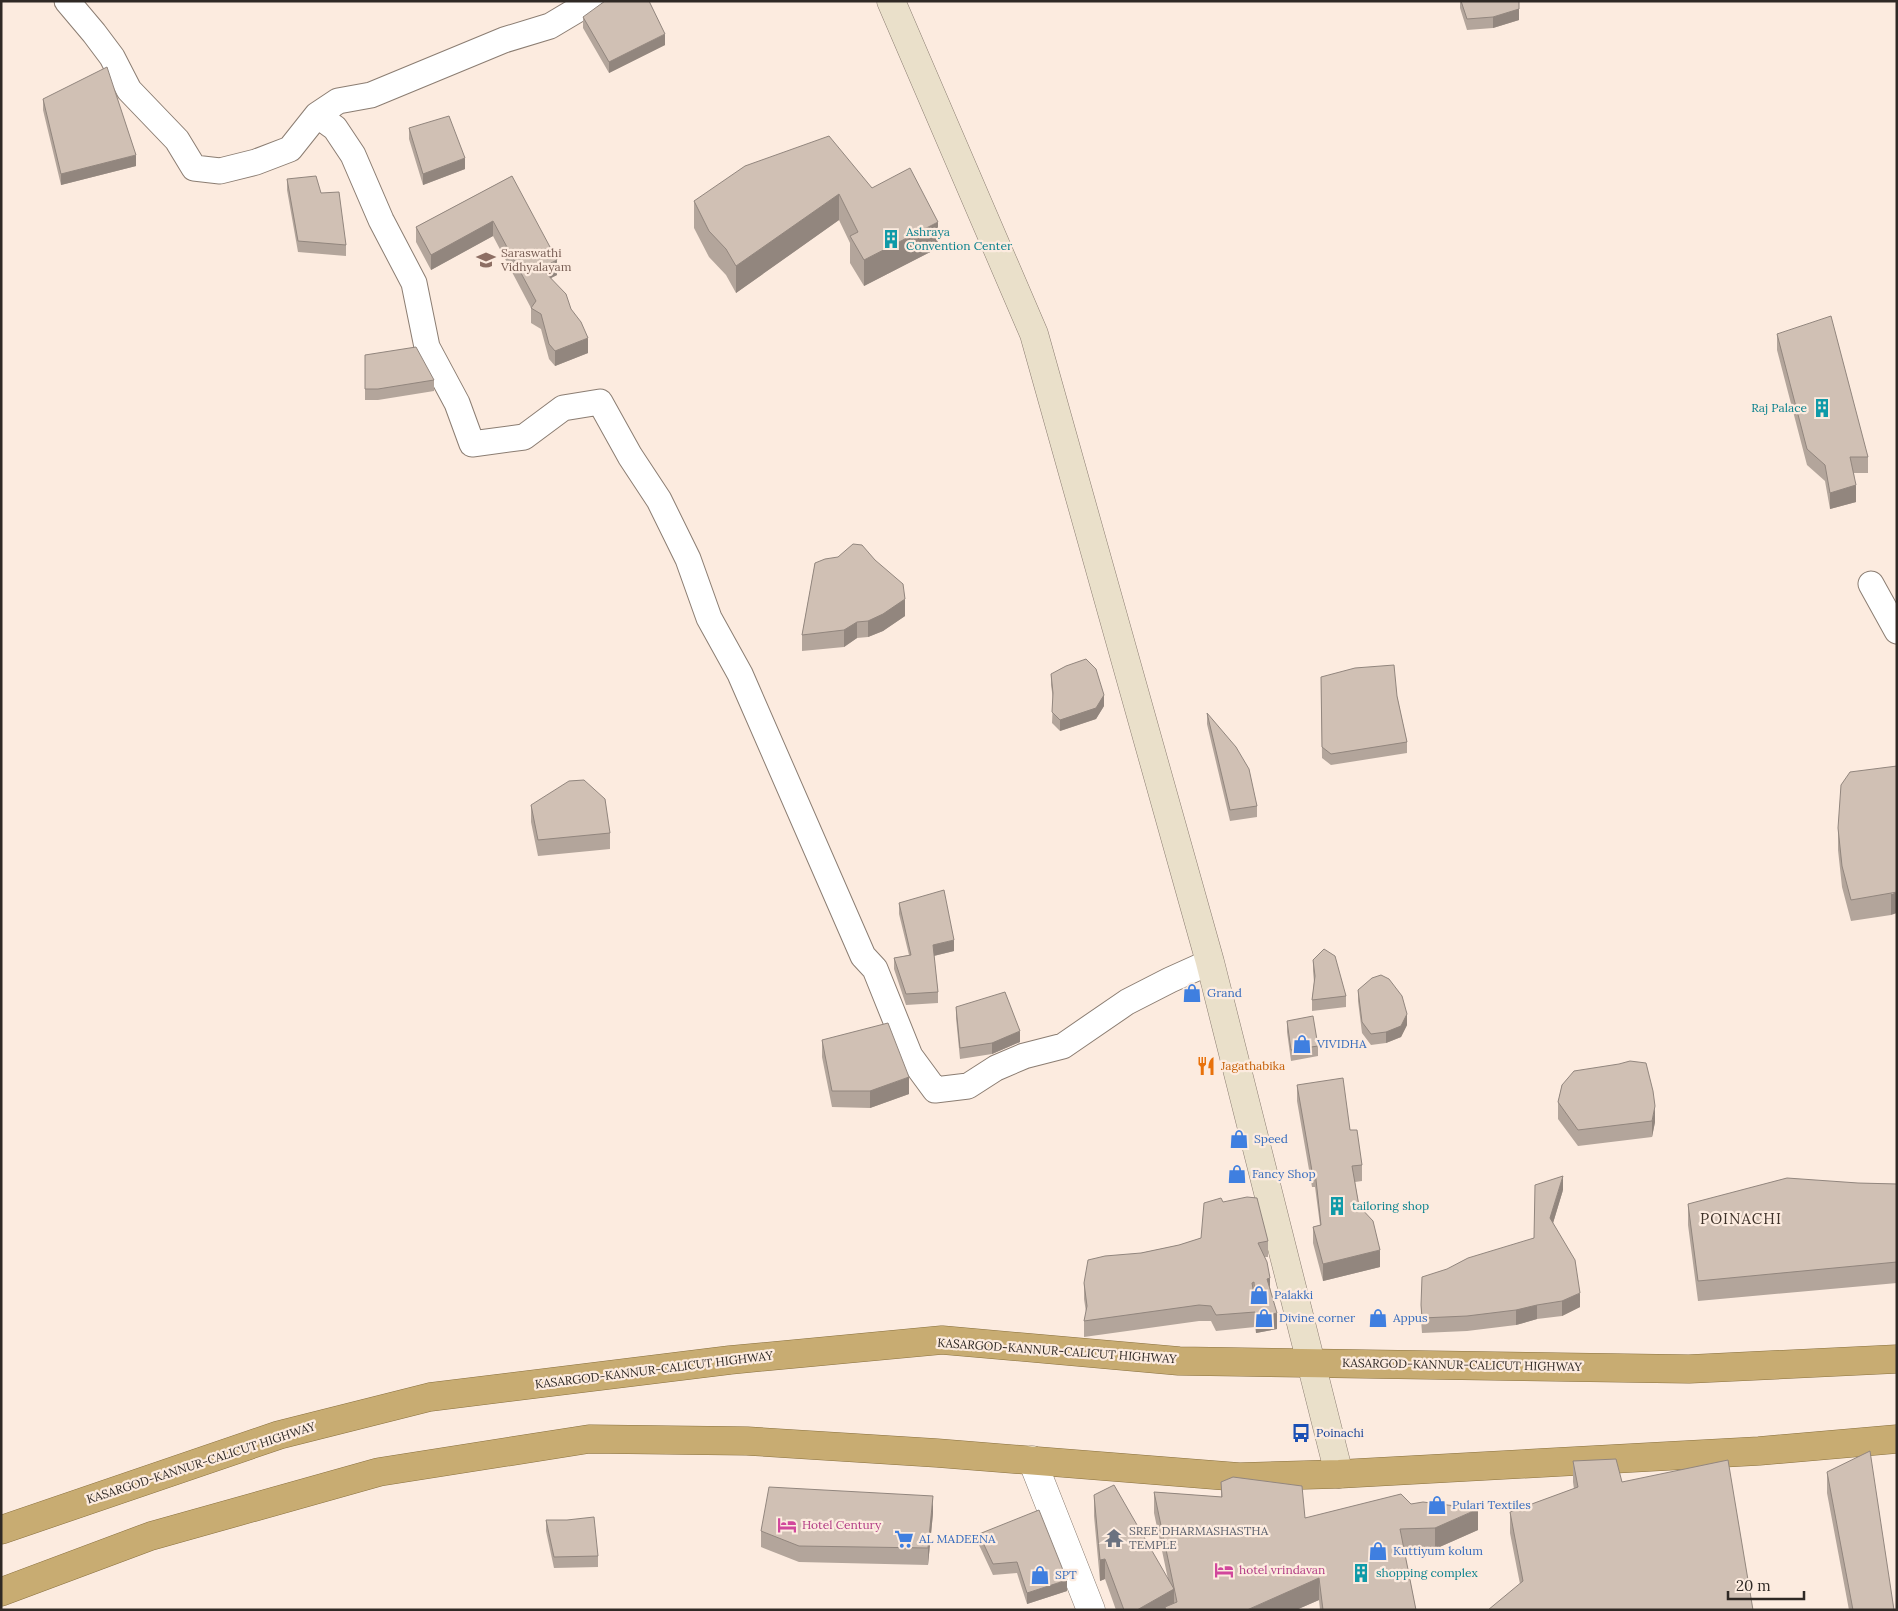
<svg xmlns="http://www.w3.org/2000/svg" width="1898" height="1611" font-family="Lora,serif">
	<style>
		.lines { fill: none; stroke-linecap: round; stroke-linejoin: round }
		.minor-casing { stroke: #8b7d72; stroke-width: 27 }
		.tertiary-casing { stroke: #8b7d72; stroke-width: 29 }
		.secondary-casing { stroke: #8b7d72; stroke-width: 29 }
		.trunk-casing { stroke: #897140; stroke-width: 29 }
		.minor { stroke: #fff; stroke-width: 25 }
		.tertiary { stroke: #fff; stroke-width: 28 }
		.secondary { stroke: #eae0ca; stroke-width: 28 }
		.trunk { stroke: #c8ac72; stroke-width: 28 }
		.wall { fill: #b3a59b }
		.shaded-wall { fill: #92867e }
		.building { fill: #d0c0b4; stroke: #92867e; fill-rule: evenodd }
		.labels { text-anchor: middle; stroke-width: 4.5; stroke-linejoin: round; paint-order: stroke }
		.culture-label { font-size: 12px; fill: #0d838f; stroke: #fcebdf; text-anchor: start }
		.education-label { font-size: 12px; fill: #785e54; stroke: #fcebdf; text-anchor: start }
		.shop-label { font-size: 12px; fill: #366cbe; stroke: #fcebdf; text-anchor: start }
		.food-label { font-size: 12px; fill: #c56008; stroke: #fcebdf; text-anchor: start }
		.street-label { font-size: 12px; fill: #2f2925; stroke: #fcebdf }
		.transit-label { font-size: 12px; fill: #164399; stroke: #fcebdf; text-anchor: start }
		.hotel-label { font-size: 12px; fill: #b23c85; stroke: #fcebdf; text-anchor: start }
		.worship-label { font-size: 12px; fill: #5b616d; stroke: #fcebdf; text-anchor: start }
		.quarter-label { font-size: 15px; letter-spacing: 1px; fill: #3d3128; stroke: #fcebdf }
	</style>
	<rect width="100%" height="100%" fill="#fcebdf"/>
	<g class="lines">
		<g class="minor-casing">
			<path id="minor" d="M67 1 94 33 112 57 129 90 177 140 194 168 220 171 256 162 290 149 317 115 338 101 371 95 504 40 550 26 592 1
				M317 115 335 128 353 155 381 220 414 283 427 347 457 403 472 444 524 437 563 408 600 402 630 456 659 500 688 559 709 618 740 674 863 956 875 969 910 1056 935 1090 968 1086 996 1068 1024 1056 1063 1046 1127 1002 1170 980 1210 962
				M1871 584 1897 631"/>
		</g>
		<g class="tertiary-casing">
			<path id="tertiary" d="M1032 1460 1091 1610"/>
		</g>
		<g class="secondary-casing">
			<path id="secondary" d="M891 1 1034 334 1210 962 1339 1474"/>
		</g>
		<g class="trunk-casing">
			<path id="trunk" d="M1 1530 279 1435 430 1397 730 1360 942 1340 1179 1361 1689 1369 1897 1359
				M1 1592 151 1536 379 1472 589 1439 747 1441 937 1453 1239 1477 1339 1474 1759 1451 1897 1439"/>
		</g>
		<use href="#minor" class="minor"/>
		<use href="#tertiary" class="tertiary"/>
		<use href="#secondary" class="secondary"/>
		<use href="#trunk" class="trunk"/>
	</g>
	<path class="wall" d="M1460 1H1519V20L1493 28 1467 30 1460 8Z
		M583 17 665 45 609 73 583 28Z
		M43 99 136 166 61 185 43 110Z
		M409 128 465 169 423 185 409 139Z
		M512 176 557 275 551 278 588 353 555 366 549 359 541 329 531 323V308L493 236 431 270 416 242V227Z
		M287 179 321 193 346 245V256L298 252 287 190Z
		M872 188 938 248 864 286 850 263V243L839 220 736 293 726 275 709 257 694 228V201Z
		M1777 334 1868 457V473H1854L1856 502 1830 509 1825 481 1807 465 1777 350Z
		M365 355 434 380V391L378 400H365Z
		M815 563 905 616 883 631 868 637 857 638 844 647 802 651V635Z
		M1051 674 1104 706 1096 719 1060 731 1052 723 1053 699 1051 685Z
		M1321 677 1397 696 1407 742V753L1331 765 1322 758Z
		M1207 713 1257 806V817L1230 821 1207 724Z
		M1897 766 1891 915 1851 921 1842 887 1838 850V828Z
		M531 805 610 833V849L538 856 531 822Z
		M899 903 954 951 934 956 938 992V1003L906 1005 894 969V958L909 955 899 914Z
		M1313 960 1346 996V1007L1312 1011V1000L1314 982 1313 971Z
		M1358 990 1407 1025 1401 1037 1386 1043 1371 1045 1362 1033 1358 1001Z
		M956 1007 1020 1042 992 1054 960 1059 956 1018Z
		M1287 1021 1318 1046V1056L1291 1061 1287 1032Z
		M822 1040 909 1094 870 1108 832 1107 822 1057Z
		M1297 1085 1350 1130 1362 1165V1181L1355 1182 1359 1206 1380 1267 1323 1281 1313 1243V1227L1320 1225 1315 1187H1312L1297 1101Z
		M1562 1085 1655 1122 1652 1137 1578 1146 1558 1119V1102Z
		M1858 1183 1897 1184V1283L1698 1301 1688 1225V1204Z
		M1563 1190 1553 1223 1580 1307 1562 1316 1537 1319 1516 1325 1467 1331 1422 1333 1421 1320V1305L1534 1238Z
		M1223 1202 1268 1241V1257H1265L1277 1329 1256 1333 1255 1327 1216 1331 1211 1321H1199L1084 1337V1321L1086 1312 1084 1299V1283L1141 1253 1179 1245 1201 1238Z
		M1573 1461 1622 1482 1753 1610 1520 1584 1510 1533V1512L1574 1489 1573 1482Z
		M1827 1472 1894 1610H1849L1827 1493Z
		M1221 1482 1305 1518 1411 1504 1478 1530 1435 1549 1404 1550 1416 1610H1320L1319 1600 1296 1610H1116L1105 1579 1100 1581 1094 1516V1495L1168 1579 1154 1513V1492L1221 1497Z
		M933 1513 928 1565 799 1562 761 1547V1531Z
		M546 1520 598 1556V1567L554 1568 546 1531Z
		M979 1534 1067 1591 1027 1604 1017 1573 993 1575 979 1545Z"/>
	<path class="shaded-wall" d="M1519 9V20L1493 28V17Z
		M665 34V45L609 73V62Z
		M136 155V166L61 185V174Z
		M465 158V169L423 185V174Z
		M839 194V220L736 293V266Z
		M493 221V236L431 270V255Z
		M938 222V248L864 286V260Z
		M557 260V275L541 283V268Z
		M588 338V353L555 366V351Z
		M1856 485V502L1830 509V493Z
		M905 599V616L883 631 868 637V621Z
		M857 622V638L844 647V630Z
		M1104 695V706L1096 719 1060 731V720Z
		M1897 892V913L1891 915V894Z
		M954 940V951L933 956V945Z
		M1407 1014V1025L1401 1037 1386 1043V1032Z
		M1020 1031V1042L992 1054V1043Z
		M909 1077V1094L870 1108V1091Z
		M1655 1106V1122L1652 1137V1121Z
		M1563 1176V1190L1550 1233V1218Z
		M1380 1250V1267L1323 1281V1264Z
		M1270 1278V1294L1267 1279Z
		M1580 1293V1307L1562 1316V1301Z
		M1537 1305V1319L1516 1325V1310Z
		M1277 1313V1329L1256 1333V1318Z
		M933 1496V1513L928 1565V1548Z
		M1478 1509V1530L1435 1549V1528Z
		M1105 1559V1579L1100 1581V1560Z
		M1319 1578V1600L1296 1610H1247Z
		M1067 1580V1591L1027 1604V1593Z
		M1174 1589V1609L1165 1607V1610H1137Z"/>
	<path class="building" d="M605 1H649L665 34 609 62 583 17Z
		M1461 1H1519V9L1493 17 1467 19Z
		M107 67 136 155 61 174 43 99Z
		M449 116 465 158 423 174 409 128Z
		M829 136 872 188 910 168 938 222 864 260 850 236 858 232 839 194 736 266 726 249 709 231 694 201 745 166Z
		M316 176 321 193 339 192 346 245 298 241 287 179Z
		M512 176 557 260 541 268 566 294 571 309 581 322 588 338 555 351 549 344 541 314 531 308 536 301 493 221 431 255 416 227Z
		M1831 316 1868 457H1850L1856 485 1830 493 1825 465 1807 449 1777 334Z
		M416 347 434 380 378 389H365V355Z
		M853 544 862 545 875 560 903 584 905 599 883 614 868 621 857 622 844 630 802 635 815 563 825 559 838 557Z
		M1086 659 1096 669 1104 695 1096 708 1060 720 1052 712 1053 693 1051 674 1066 666Z
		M1394 665 1397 696 1407 742 1331 754 1322 747 1321 677 1355 668Z
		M1207 713 1236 747 1249 769 1257 806 1230 810Z
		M1897 766V892L1851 900 1842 866 1838 828 1841 785 1850 772Z
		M584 780 605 799 610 833 538 840 531 805 569 781Z
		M944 890 954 940 933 945 938 992 906 994 894 958 911 955 899 903Z
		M1324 949 1335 956 1346 996 1312 1000 1315 976 1313 960Z
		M1381 975 1389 979 1402 996 1407 1014 1401 1026 1386 1032 1371 1034 1362 1022 1358 990 1372 978Z
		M1005 992 1020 1031 992 1043 960 1048 956 1007Z
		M1313 1016 1318 1046 1291 1050 1287 1021Z
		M888 1023 909 1077 870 1091H832L822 1040Z
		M1630 1061 1646 1063 1653 1091 1655 1106 1652 1121 1578 1130 1558 1102 1562 1085 1574 1071 1619 1064Z
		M1343 1078 1350 1130H1357L1362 1165 1352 1166 1359 1206 1373 1221 1380 1250 1323 1264 1313 1227 1321 1225 1315 1171H1312L1297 1085Z
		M1563 1176 1550 1218 1575 1260 1580 1293 1562 1301 1537 1305 1516 1310 1467 1316 1422 1318 1421 1305 1422 1277 1447 1269 1468 1258 1534 1238 1535 1185Z
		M1787 1178 1858 1183 1897 1184V1262L1698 1281 1688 1204Z
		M1247 1197 1257 1198 1268 1241 1258 1243 1267 1262 1270 1278 1267 1279 1277 1313 1256 1318 1255 1312 1216 1315 1211 1306 1199 1305 1084 1321 1087 1306 1084 1283 1088 1260 1105 1256 1141 1253 1179 1245 1201 1238 1204 1203 1221 1198 1223 1202ZM1254 1282 1255 1300 1252 1283Z
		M1870 1451 1894 1610H1853L1827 1472Z
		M1616 1459 1622 1482 1728 1460 1753 1610H1488L1523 1581 1510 1512 1578 1487 1573 1461Z
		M1233 1477 1302 1486 1305 1518 1401 1494 1411 1504 1423 1502 1440 1504 1478 1509 1435 1528 1400 1529 1416 1610H1323L1319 1578 1247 1610H1166L1165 1607 1177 1602 1154 1492 1222 1497 1221 1482Z
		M1114 1485 1174 1589 1137 1610H1124L1105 1559 1100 1560 1094 1495Z
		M769 1487 933 1496 928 1548 799 1546 761 1531Z
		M1039 1510 1067 1580 1027 1593 1017 1562 993 1564 979 1534Z
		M594 1517 598 1556 554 1557 546 1520H567Z"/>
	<defs>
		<g id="building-bare" transform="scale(1.5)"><path d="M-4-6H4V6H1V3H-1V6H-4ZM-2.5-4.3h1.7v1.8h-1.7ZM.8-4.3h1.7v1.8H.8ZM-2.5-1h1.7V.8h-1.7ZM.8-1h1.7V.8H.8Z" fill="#0f9aa8" stroke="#fcebdf" stroke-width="2.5" paint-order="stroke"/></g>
		<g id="school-bare" transform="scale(1.5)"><path d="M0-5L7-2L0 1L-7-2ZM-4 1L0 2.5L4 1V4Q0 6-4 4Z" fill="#8d6e63" stroke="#fcebdf" stroke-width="2.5" paint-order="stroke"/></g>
		<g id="shop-bare" transform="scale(1.5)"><path d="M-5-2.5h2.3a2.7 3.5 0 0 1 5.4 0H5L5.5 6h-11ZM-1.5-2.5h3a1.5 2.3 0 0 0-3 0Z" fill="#3f7fe0" stroke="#fcebdf" stroke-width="2.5" paint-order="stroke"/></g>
		<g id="restaurant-bare" transform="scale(1.5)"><path d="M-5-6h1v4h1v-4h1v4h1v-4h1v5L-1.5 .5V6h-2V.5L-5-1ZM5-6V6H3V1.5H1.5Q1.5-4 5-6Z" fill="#e8710a" stroke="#fcebdf" stroke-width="2.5" paint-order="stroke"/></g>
		<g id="bus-bare" transform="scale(1.5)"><path d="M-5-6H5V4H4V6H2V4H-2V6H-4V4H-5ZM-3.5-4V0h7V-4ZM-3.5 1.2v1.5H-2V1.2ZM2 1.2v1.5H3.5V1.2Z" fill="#1a4fb4" stroke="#fcebdf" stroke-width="2.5" paint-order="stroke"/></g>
		<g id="hotel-bare" transform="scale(1.5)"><path d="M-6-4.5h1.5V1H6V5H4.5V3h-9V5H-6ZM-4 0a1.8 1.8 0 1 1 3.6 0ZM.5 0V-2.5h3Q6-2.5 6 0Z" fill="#d1479c" stroke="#fcebdf" stroke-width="2.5" paint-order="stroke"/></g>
		<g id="temple-bare" transform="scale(1.5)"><path d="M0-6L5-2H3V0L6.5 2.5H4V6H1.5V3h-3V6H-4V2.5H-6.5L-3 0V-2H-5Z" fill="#6b7280" stroke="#fcebdf" stroke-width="2.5" paint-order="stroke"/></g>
		<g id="supermarket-bare" transform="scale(1.5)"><path d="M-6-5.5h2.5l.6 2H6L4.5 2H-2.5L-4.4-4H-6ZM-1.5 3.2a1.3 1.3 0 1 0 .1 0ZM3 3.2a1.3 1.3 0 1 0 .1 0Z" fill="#3f7fe0" stroke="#fcebdf" stroke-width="2.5" paint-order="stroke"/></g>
	</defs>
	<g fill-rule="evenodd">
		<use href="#building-bare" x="891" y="239"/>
		<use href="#school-bare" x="486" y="260"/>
		<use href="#building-bare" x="1822" y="408"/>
		<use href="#shop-bare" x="1192" y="993"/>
		<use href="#shop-bare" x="1302" y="1044"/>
		<use href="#restaurant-bare" x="1206" y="1066"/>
		<use href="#shop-bare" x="1239" y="1139"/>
		<use href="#shop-bare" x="1237" y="1174"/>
		<use href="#building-bare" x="1337" y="1206"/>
		<use href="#shop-bare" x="1259" y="1295"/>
		<use href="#shop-bare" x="1264" y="1318"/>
		<use href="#shop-bare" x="1378" y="1318"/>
		<use href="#bus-bare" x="1301" y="1433"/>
		<use href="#shop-bare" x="1437" y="1505"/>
		<use href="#hotel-bare" x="787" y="1525"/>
		<use href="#temple-bare" x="1114" y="1538"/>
		<use href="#supermarket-bare" x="904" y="1539"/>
		<use href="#shop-bare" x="1378" y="1551"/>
		<use href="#hotel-bare" x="1224" y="1570"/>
		<use href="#building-bare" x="1361" y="1573"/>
		<use href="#shop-bare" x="1040" y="1575"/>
	</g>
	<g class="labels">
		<g class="culture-label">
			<text x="906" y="236">Ashraya<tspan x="906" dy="14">Convention Center</tspan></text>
			<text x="1807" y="412" text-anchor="end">Raj Palace</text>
			<text x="1352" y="1210">tailoring shop</text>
			<text x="1376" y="1577">shopping complex</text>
		</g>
		<g class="education-label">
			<text x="501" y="257">Saraswathi<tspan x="501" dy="14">Vidhyalayam</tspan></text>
		</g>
		<g class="shop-label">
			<text x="1207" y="997">Grand</text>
			<text x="1317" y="1048">VIVIDHA</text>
			<text x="1254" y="1143">Speed</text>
			<text x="1252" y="1178">Fancy Shop</text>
			<text x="1274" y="1299">Palakki</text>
			<text x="1279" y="1322">Divine corner</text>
			<text x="1393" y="1322">Appus</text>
			<text x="1452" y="1509">Pulari Textiles</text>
			<text x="919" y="1543">AL MADEENA</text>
			<text x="1393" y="1555">Kuttiyum kolum</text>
			<text x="1055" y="1579">SPT</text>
		</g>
		<g class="food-label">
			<text x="1221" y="1070">Jagathabika</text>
		</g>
		<g class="street-label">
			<text transform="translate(1057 1351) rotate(4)" y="4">KASARGOD-KANNUR-CALICUT HIGHWAY</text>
			<text transform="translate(1462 1365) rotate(1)" y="4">KASARGOD-KANNUR-CALICUT HIGHWAY</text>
			<text transform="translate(654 1370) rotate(-7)" y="4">KASARGOD-KANNUR-CALICUT HIGHWAY</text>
			<text transform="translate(201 1463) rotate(-18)" y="4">KASARGOD-KANNUR-CALICUT HIGHWAY</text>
		</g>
		<g class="transit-label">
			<text x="1316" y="1437">Poinachi</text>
		</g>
		<g class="hotel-label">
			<text x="802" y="1529">Hotel Century</text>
			<text x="1239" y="1574">hotel vrindavan</text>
		</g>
		<g class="worship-label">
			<text x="1129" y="1535">SREE DHARMASHASTHA<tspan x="1129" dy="14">TEMPLE</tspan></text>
		</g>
		<g class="quarter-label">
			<text x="1741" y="1224">POINACHI</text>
		</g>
	</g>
	<rect width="1898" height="1611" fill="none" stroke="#2f2925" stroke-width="5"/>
	<path d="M1728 1591v8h76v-8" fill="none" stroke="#2f2925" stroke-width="2.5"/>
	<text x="1736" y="1591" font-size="15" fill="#2f2925" stroke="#fcebdf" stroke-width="4" paint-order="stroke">20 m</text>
</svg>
